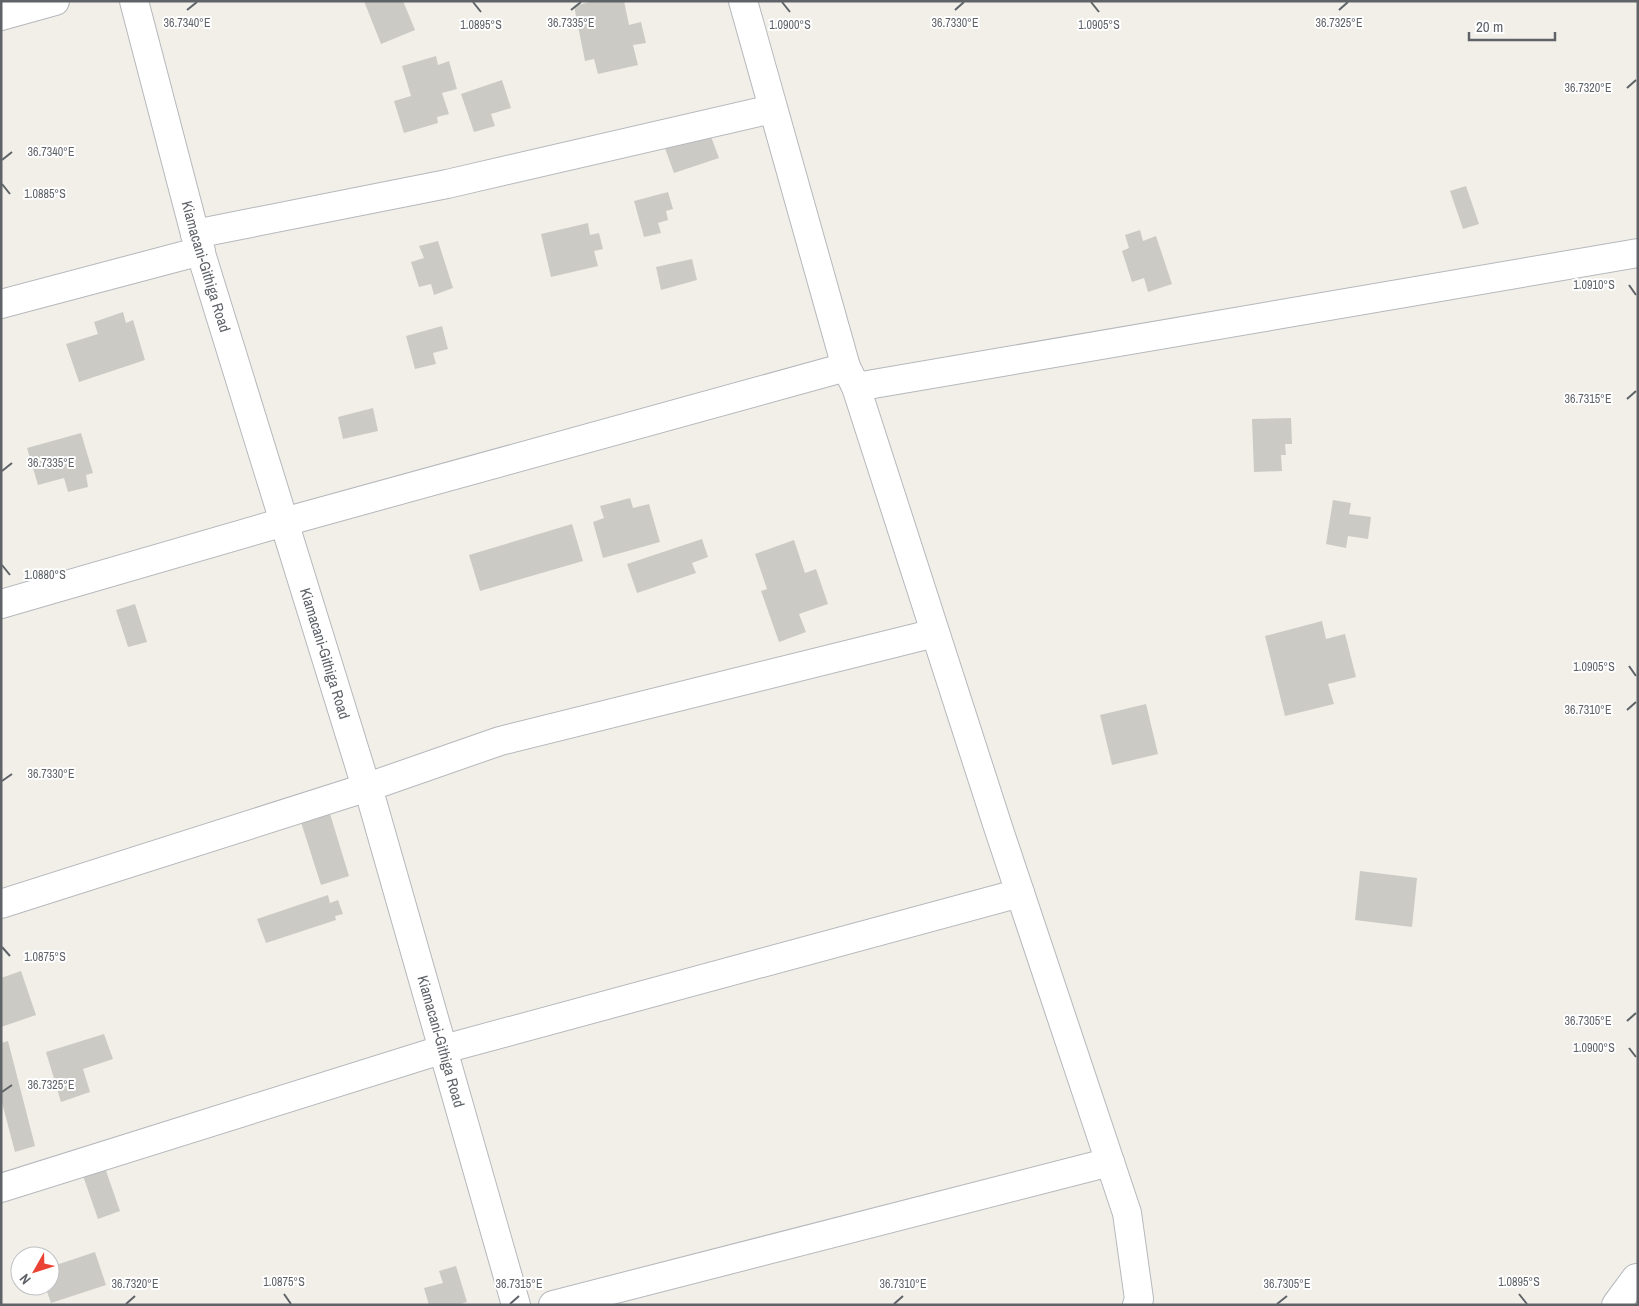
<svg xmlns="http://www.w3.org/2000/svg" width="1639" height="1306" font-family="'Archivo Narrow',sans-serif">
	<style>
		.building { fill: #cccac5 }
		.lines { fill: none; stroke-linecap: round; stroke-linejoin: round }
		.minor-casing { stroke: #b5b8bc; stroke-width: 30 }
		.minor { stroke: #fff; stroke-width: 28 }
		.ticks { fill: none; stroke: #5f6368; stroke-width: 2 }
		.labels { text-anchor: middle; stroke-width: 4; stroke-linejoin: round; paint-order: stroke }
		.street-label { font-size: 15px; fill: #5f6368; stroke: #fff }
		.ticks-label { font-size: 12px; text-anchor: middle; fill: #5f6368; stroke: #fff; stroke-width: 4; stroke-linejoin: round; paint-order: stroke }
	</style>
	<rect width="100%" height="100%" fill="#f1efe8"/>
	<path class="building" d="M364 1H403L415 30 381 44Z
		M594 1H624L629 25 641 22 646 43 633 45 638 65 598 74 594 59 585 61 574 6Z
		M436 56 438 65 449 61 457 89 442 93 449 114 437 117 438 123 404 133 394 101 411 96 402 66Z
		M502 80 511 108 491 114 495 126 474 132 461 94Z
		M710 134 719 158 674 173 662 140Z
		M1466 186 1479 224 1463 229 1450 191Z
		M668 192 673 209 666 211 668 220 658 223 661 233 644 237 634 201Z
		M588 223 590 235 599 233 603 249 594 251 598 266 551 277 541 234Z
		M1140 230 1143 241 1156 236 1172 284 1148 292 1144 278 1132 282 1122 251 1129 248 1125 235Z
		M438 241 453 288 434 295 431 284 419 287 411 262 424 258 419 246Z
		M692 259 697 280 661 290 656 267Z
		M123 312 126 323 133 320 145 360 79 382 66 344 98 334 94 322Z
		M442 326 448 349 433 353 436 364 415 369 406 336Z
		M373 408 378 431 343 439 338 417Z
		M1291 418 1292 444H1285L1286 455H1281L1282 471 1254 472 1252 419Z
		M81 433 93 473 86 475 88 487 68 492 64 478 38 485 27 448Z
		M630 498 633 508 649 504 660 542 603 558 593 522 604 518 600 506Z
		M1333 500 1351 503 1349 514 1371 517 1368 539 1348 536 1346 548 1326 544Z
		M572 524 583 561 480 591 469 555Z
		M702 539 708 557 692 563 696 573 637 593 627 564Z
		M794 540 805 573 816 569 828 604 799 614 806 632 779 642 761 591 767 589 755 554Z
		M135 604 147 642 128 647 116 610Z
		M1322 621 1326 639 1345 634 1356 677 1328 684 1334 704 1285 716 1265 636Z
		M1146 704 1158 754 1112 765 1100 715Z
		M327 804 349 876 321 885 298 813Z
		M1360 871 1417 878 1412 927 1355 920Z
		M328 895 330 903 338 900 343 914 335 916 336 920 266 943 257 919Z
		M21 971 36 1015 1 1027V978Z
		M104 1034 113 1059 83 1069 90 1092 61 1102 46 1052Z
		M8 1041 35 1146 15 1152 1 1099V1043Z
		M104 1165 120 1211 98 1219 82 1173Z
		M95 1252 106 1285 51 1303 45 1286H50V1267Z
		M456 1266 467 1302 457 1305H429L424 1288 443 1283 439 1271Z"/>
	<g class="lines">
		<g class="minor-casing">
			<g id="minor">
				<path id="s1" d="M134 1 195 234 362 774 368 787 516 1305"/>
				<path d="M743 1 846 367 856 387 999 830 1127 1213 1139 1299 1137 1305"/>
				<path d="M1 16 55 1"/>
				<path d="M195 234 447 184 772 109"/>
				<path d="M1 304 201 251"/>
				<path d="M856 387 1638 253"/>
				<path d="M1 604 284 522 846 367"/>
				<path d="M1 904 368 787 500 741 935 633"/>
				<path d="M1 1188 444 1049 1020 893"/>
				<path d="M553 1305 1110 1162"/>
				<path d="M1616 1305 1636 1278"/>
			</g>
		</g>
		<use href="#minor" class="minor"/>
	</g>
	<path class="ticks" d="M473 2 481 12M782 2 790 12M1091 2 1099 12M187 10 197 2M571 10 581 2M955 10 964 2M1339 10 1348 2M1627 88 1636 80M2 160 12 152M2 184 10 194M1629 285 1636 295M1627 399 1636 391M2 471 12 463M2 565 10 575M1629 666 1636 676M1627 710 1636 702M2 781 12 774M2 947 10 956M1627 1021 1636 1013M1629 1048 1636 1057M2 1092 12 1085M284 1294 291 1304M1519 1294 1527 1304M126 1304 135 1296M510 1304 519 1296M894 1304 903 1296M1277 1304 1287 1296"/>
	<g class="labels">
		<g class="street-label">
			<text dy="5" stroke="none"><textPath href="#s1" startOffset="275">Kiamacani-Githiga Road</textPath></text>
			<text dy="5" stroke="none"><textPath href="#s1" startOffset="680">Kiamacani-Githiga Road</textPath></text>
			<text dy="5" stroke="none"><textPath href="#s1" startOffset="1085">Kiamacani-Githiga Road</textPath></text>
		</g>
	</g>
	<g class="ticks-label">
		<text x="187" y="27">36.7340°E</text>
		<text x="571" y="27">36.7335°E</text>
		<text x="955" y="27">36.7330°E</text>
		<text x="1339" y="27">36.7325°E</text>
		<text x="790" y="29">1.0900°S</text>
		<text x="481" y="29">1.0895°S</text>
		<text x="1099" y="29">1.0905°S</text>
		<text x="1588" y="92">36.7320°E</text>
		<text x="51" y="156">36.7340°E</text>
		<text x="45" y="198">1.0885°S</text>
		<text x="1594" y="289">1.0910°S</text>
		<text x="1588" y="403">36.7315°E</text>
		<text x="51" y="467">36.7335°E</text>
		<text x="45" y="579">1.0880°S</text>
		<text x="1594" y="671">1.0905°S</text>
		<text x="1588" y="714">36.7310°E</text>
		<text x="51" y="778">36.7330°E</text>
		<text x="45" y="961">1.0875°S</text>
		<text x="1588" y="1025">36.7305°E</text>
		<text x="1594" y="1052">1.0900°S</text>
		<text x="51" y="1089">36.7325°E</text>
		<text x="284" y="1286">1.0875°S</text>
		<text x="1519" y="1286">1.0895°S</text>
		<text x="135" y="1288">36.7320°E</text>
		<text x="519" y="1288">36.7315°E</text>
		<text x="903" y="1288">36.7310°E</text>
		<text x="1287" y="1288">36.7305°E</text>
	</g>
	<rect width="1639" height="1306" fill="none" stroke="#5f6368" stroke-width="5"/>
	<g transform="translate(35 1271) rotate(231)"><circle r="24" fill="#ffffff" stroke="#bfc1c3"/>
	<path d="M0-4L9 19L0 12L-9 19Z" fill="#ea4335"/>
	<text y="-8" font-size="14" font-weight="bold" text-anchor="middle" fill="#5f6368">N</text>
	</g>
	<path d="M1469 32v8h86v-8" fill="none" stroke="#5f6368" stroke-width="2.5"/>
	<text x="1476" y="32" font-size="15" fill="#5f6368" stroke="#ffffff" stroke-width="4" paint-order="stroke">20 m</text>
</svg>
